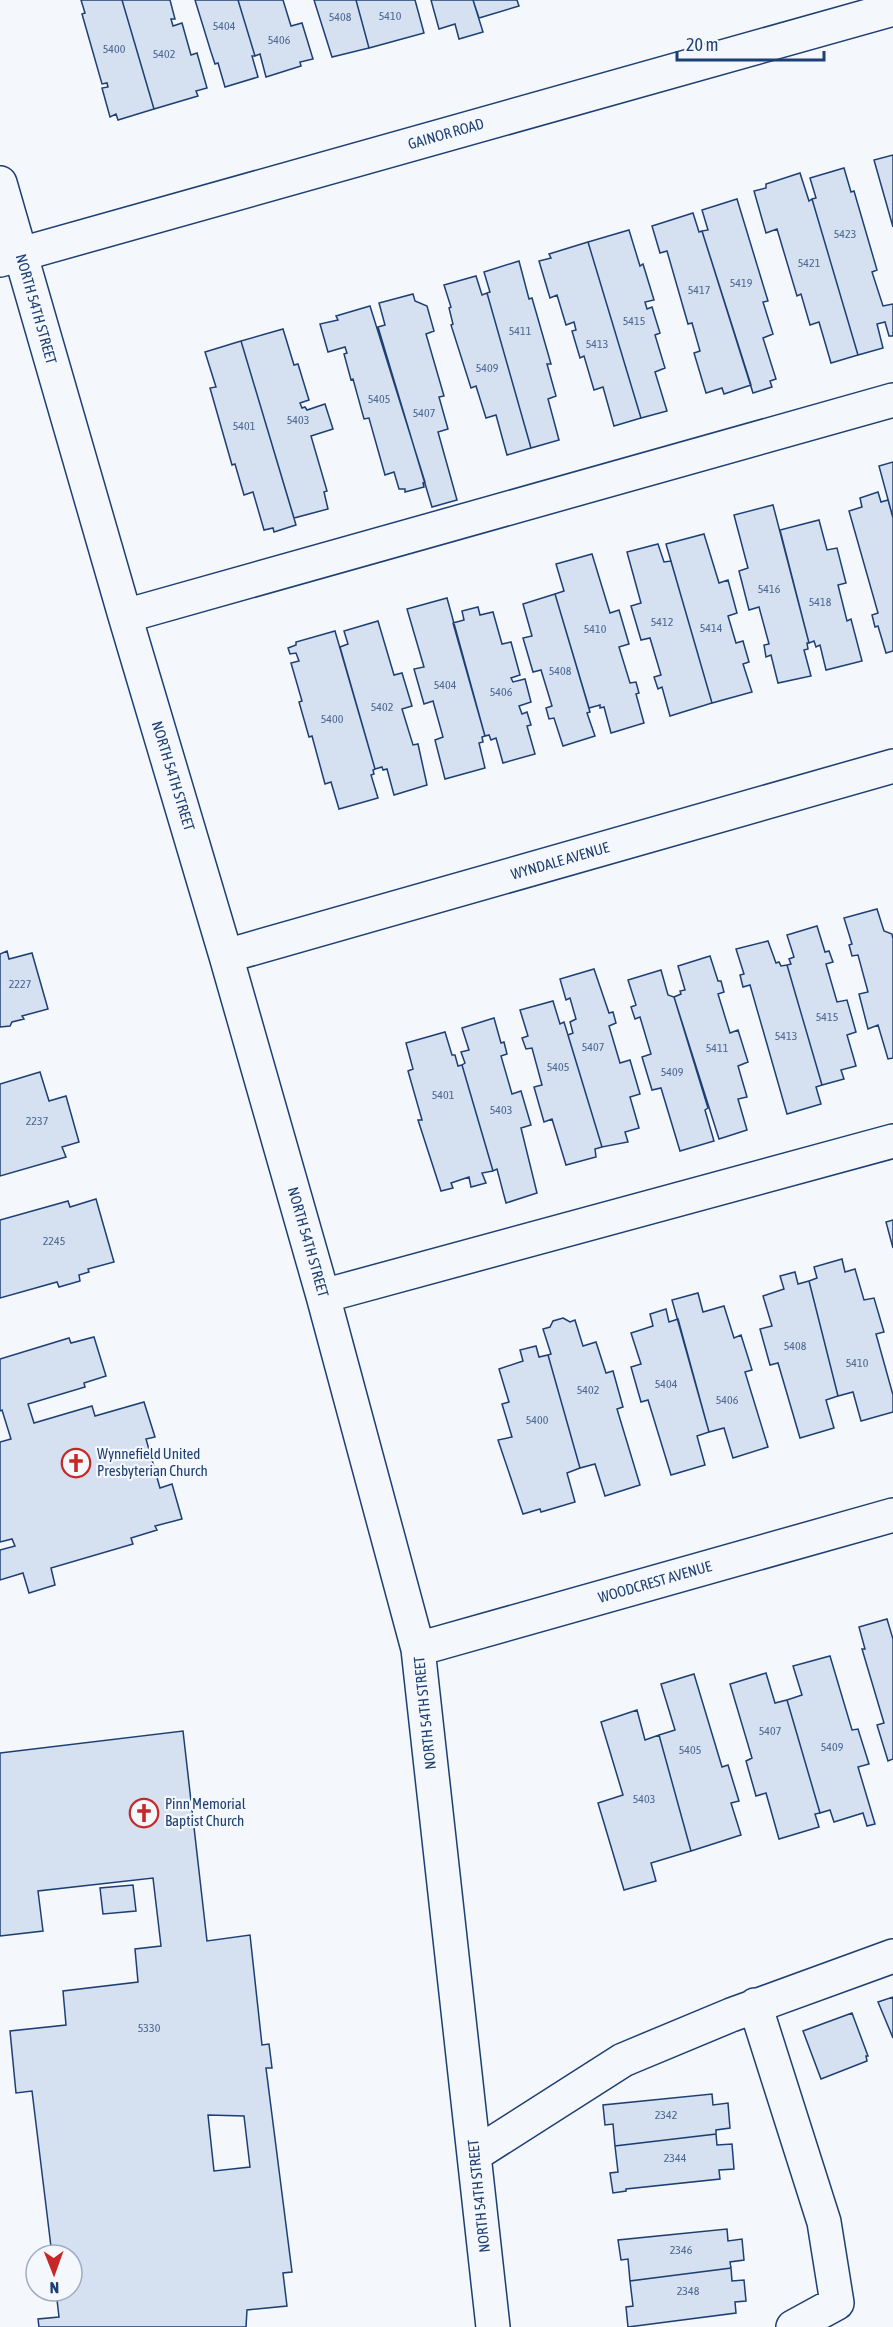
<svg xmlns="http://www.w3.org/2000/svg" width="893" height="2327" font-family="'Asap Condensed',sans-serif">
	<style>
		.building { fill: #d5e0f0; stroke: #1d3f73; stroke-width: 1.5; fill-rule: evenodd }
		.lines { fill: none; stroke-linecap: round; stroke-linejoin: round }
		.minor-casing { stroke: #1d3f73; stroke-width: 36 }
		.minor { stroke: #f4f7fb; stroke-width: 33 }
		.labels { text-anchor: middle; stroke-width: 4.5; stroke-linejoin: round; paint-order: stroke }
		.number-label { font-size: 12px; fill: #4b6792 }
		.street-label { font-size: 15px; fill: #1d3f73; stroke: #f4f7fb }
		.poi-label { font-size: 15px; fill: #1d3f73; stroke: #f4f7fb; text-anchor: start }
	</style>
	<rect width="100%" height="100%" fill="#f4f7fb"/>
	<path class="building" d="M81 0H122L154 109 118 120 116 114 110 117 102 88 108 87 107 83 102 84 82 14 85 13Z
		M122 0H170L175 19H171L173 26 182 23 191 55 197 53 207 88 196 91 198 96 154 109Z
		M195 0H238L255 56H252L258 77 225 87 218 63 215 64 211 52Z
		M238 0H283L291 26 302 23 313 59 300 62 301 66 266 77 260 54 255 56Z
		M314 0H356L369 48 332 57Z
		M356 0H415L424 33 369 48Z
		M431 0H473L483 32 459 39 455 24 439 29Z
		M473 0H517L519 6 479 18Z
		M893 155V227L874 160Z
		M844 168 851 192 854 191 877 270 872 272 883 306 893 304V336H889L885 322 877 324 883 348 858 355 812 199 816 198 810 178Z
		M800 173 809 201 812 199 858 355 831 363 819 322 810 325 801 294 797 296 777 229 766 233 754 191 766 188V184Z
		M737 199 768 301 763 302 773 334 763 338 776 379 770 381 772 387 753 393 702 231 708 230 702 210Z
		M693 213 699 232 702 231 751 385 724 394 722 388 706 393 694 353 700 351 692 323 688 324 667 251 660 253 652 226Z
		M629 230 640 266 643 264 654 300 645 302 647 309 652 307 660 333 655 335 665 368 655 372 667 411 641 418 588 242Z
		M588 242 641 418 614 426 603 387 594 390 584 356 580 358 572 331 576 330 574 322 566 325 557 295 550 298 539 261 551 258 549 254Z
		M519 261 529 299 532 298 551 364H547L556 396 548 399 559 440 531 448 487 293 490 292 484 272Z
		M476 276 482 295 487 293 531 448 507 455 496 415 486 418 476 386 471 388 451 325 453 324 449 308 451 307 444 285Z
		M413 294 415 301 427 306 434 331 426 334 444 396 439 397 448 429 438 432 457 500 432 507 378 327 385 325 379 303Z
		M370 306 425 482 423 483 424 487 405 492V489H399L394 472 385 475 369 418 364 419 353 379 351 380 344 354 347 353 345 347 328 352 320 324 338 320 336 316Z
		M283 329 294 365 298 364 309 400 300 403 302 408 305 407 307 410 325 404 333 429 311 436 327 491 324 492 328 509 294 518 241 341Z
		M241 341 296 525 274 532 273 528 264 530 253 492 244 495 235 464 232 465 210 388 216 387 205 352Z
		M893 462V518L879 466Z
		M878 492 881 502 888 500 893 518V651L886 653 878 626 875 627 872 615 878 613 849 511 862 507 860 498Z
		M773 505 809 643H807L808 649 804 650 811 676 778 683 771 655 766 657 764 645 769 644 759 607 749 610 739 571 748 568 734 515Z
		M819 520 827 550 837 548 846 583 838 585 847 621 851 619 862 661 826 670 820 645 816 647 814 641 809 643 780 530Z
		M704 534 719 583 728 580 737 613 728 616 736 643 743 641 749 662 743 664 752 692 712 703 666 544Z
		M658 544 664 562 671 561 712 703 670 716 662 687 658 689 654 677 661 675 650 638 641 640 631 606 641 603 627 552Z
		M592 554 610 613 619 610 629 644 619 647 630 683 636 682 639 693 636 694 644 723 611 733 604 707 600 708V705L589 708 555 594 564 591 556 564Z
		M555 594 590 712 587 713 595 736 563 746 554 718 549 719 546 708 552 706 541 670 533 672 523 638 532 636 523 604Z
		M447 598 485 736 482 737 483 742 479 743 485 768 445 779 435 740 443 737 433 701 424 704 414 669 424 667 407 609Z
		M478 607 480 615 493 612 502 644 511 642 520 675 511 678 513 682 525 679 531 702 519 706 522 714 527 712 531 725 527 726 535 754 503 763 496 738 491 740 489 735 485 736 453 623 464 620 462 611Z
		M378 621 394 675 402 673 412 706 402 709 413 745 418 744 427 785 394 795 387 769 383 770 382 767 375 769 340 647 348 644 344 631Z
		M335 631 375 769 373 770 374 774 371 775 378 798 339 809 331 782 325 784 312 736 309 737 299 702 302 701 291 663 299 661 296 653 290 654 288 648 296 645V642Z
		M877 909 884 931 892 934 893 939V1058L888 1059 878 1025 868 1029 859 994 868 992 858 955 852 956 849 945 852 944 844 918Z
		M817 926 825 952 829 951 833 962 826 964 837 1002 847 1000 856 1032 847 1035 856 1066 841 1070 844 1079 822 1085 787 965 791 964 789 959 794 957 787 935Z
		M768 941 776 963 779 962 781 966 787 965 822 1085 816 1087 821 1104 787 1114 750 985 743 987 740 975 744 974 736 949Z
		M7 951 9 959 32 953 48 1009 22 1016 24 1019 12 1022 10 1026 0 1027V954Z
		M710 956 718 981H721L724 992 718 994 730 1033 738 1030 748 1062 738 1066 747 1097 738 1099 747 1130 719 1139 674 997 681 994 680 991 685 990 678 966Z
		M594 969 609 1013 613 1012 616 1023 609 1026 620 1063 630 1060 640 1094 630 1097 639 1128 625 1132 628 1142 602 1147 568 1035 573 1033 570 1022 576 1019 570 998 566 1000 560 979Z
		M661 970 668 995 674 997 708 1108 705 1110 714 1141 680 1151 661 1088 652 1090 642 1057 651 1054 640 1017 635 1019 631 1007 636 1005 628 980Z
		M553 1001 560 1024 564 1022 602 1147 595 1149 596 1157 566 1165 552 1119 544 1122 534 1087 542 1085 532 1048 526 1049 522 1038 528 1036 520 1010Z
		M494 1018 501 1043 504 1042 507 1054 501 1056 512 1094 521 1091 531 1125 521 1128 537 1193 506 1203 497 1169 493 1171 462 1065 465 1063 461 1052 469 1050 462 1028Z
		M445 1032 452 1055H455L458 1066 462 1065 493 1171 482 1173 486 1183 471 1187 469 1177 451 1183 453 1188 441 1191 418 1120H422L408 1071 413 1069 406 1043Z
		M40 1072 49 1101 66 1096 79 1142 62 1147 66 1157 0 1176V1084Z
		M96 1199 114 1262 88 1269 89 1272 79 1275 80 1281 59 1287 57 1282 0 1298V1220L68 1201 70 1207Z
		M893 1220V1248L886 1222Z
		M842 1259 845 1272 855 1269 864 1300 874 1298 884 1332 876 1334 893 1395V1412L861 1421 853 1392 838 1396 809 1281 817 1278 814 1267Z
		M795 1272 798 1284 809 1281 838 1396 826 1400 834 1428 800 1438 778 1363 770 1365 760 1329 772 1326 763 1296 784 1289 780 1276Z
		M698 1293 703 1312 724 1306 734 1338 741 1335 752 1370 745 1372 768 1447 733 1458 724 1428 709 1432 672 1300Z
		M666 1309 669 1322 678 1319 709 1432 697 1436 705 1465 671 1475 648 1400 641 1402 631 1367 641 1364 631 1333 653 1326 650 1314Z
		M563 1318 570 1322 575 1320 583 1346 596 1342 606 1373 613 1371 623 1407 617 1409 640 1485 605 1496 595 1464 580 1468 548 1355 551 1354 543 1329 550 1327 553 1321Z
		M94 1337 106 1376 84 1383 85 1387 28 1404 34 1423 92 1406 95 1416 144 1402 155 1437 146 1439 160 1488 172 1484 182 1519 155 1526 157 1530 131 1538 133 1544 51 1568 55 1585 29 1593 23 1573 0 1580V1550L15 1546 12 1539 0 1542V1442L11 1439 2 1410 0 1411V1359L69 1338 71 1343Z
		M536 1346 539 1357 548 1355 580 1468 567 1473 575 1502 541 1512 540 1509 523 1514 498 1440 512 1437 502 1404 509 1402 499 1369 523 1361 520 1350Z
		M887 1619 893 1639V1759L888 1761 877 1725 884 1723 862 1649H865L859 1627Z
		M830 1656 852 1730 858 1729 869 1764 858 1767 875 1824 867 1826 863 1813 834 1822 830 1810 820 1813 787 1700 802 1695 793 1666Z
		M766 1673 775 1703 787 1700 820 1813 815 1814 819 1827 779 1839 766 1793 756 1796 746 1761 752 1758 730 1684Z
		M694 1674 722 1767 728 1765 739 1801 731 1803 741 1835 691 1851 659 1735 675 1730 661 1684Z
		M637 1710 645 1740 659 1735 691 1851 651 1863 656 1881 624 1890 598 1803 623 1795 601 1722Z
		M183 1731 207 1941 250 1935 262 2045 269 2044 272 2068H266L292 2272 283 2273 287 2306 247 2310 246 2327H39L38 2319 59 2317 56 2291H72V2255H52L32 2091 16 2093 10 2031 66 2025 63 1991 138 1982 135 1949 161 1946 153 1878 38 1891 43 1931 0 1936V1753ZM208 2115 244 2116 250 2167 214 2171Z
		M133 1885 136 1911 103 1914 100 1888Z
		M893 1997V2038L878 2002Z
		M852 2013 868 2056H866L867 2061 821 2079 803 2031Z
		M712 2094 713 2105 728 2103 730 2128 716 2130V2134L615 2146 613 2124 605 2125 603 2105Z
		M716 2134 717 2145 732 2144 734 2169 719 2170 720 2179 626 2189V2191L613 2193 610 2173 618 2172 615 2146Z
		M727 2229 728 2241 742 2239 744 2260 730 2262 731 2268 630 2281 628 2259 621 2260 618 2240Z
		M731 2268 732 2281 744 2280 746 2301 735 2302 736 2313 628 2327 626 2307 633 2306 630 2281Z"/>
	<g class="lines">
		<g class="minor-casing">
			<path id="minor" d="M0 183 125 616 226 956 323 1296 418 1649 493 2327
				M0 260 893 9
				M125 616 893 400
				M226 956 893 766
				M323 1296 893 1141
				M418 1649 893 1515
				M755 2005 824 2222 837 2303 793 2327
				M474 2155 623 2060 731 2015 893 1956"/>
		</g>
		<use href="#minor" class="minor"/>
	</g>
	<defs>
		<g id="church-ring" transform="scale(1.5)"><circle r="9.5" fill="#f4f7fb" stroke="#c62828" stroke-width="1.5"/><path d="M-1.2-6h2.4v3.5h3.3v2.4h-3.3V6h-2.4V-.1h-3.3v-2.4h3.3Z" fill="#c62828"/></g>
	</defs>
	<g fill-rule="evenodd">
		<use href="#church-ring" x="76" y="1463"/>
		<use href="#church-ring" x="144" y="1813"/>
	</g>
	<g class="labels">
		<g class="number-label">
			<text x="390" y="20">5410</text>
			<text x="340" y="21">5408</text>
			<text x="224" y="30">5404</text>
			<text x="279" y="44">5406</text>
			<text x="114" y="53">5400</text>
			<text x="164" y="58">5402</text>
			<text x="845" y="238">5423</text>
			<text x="809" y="267">5421</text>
			<text x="741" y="287">5419</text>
			<text x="699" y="294">5417</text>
			<text x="634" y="325">5415</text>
			<text x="520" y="335">5411</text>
			<text x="597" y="348">5413</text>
			<text x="487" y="372">5409</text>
			<text x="379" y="403">5405</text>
			<text x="424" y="417">5407</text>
			<text x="298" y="424">5403</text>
			<text x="244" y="430">5401</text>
			<text x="769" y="593">5416</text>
			<text x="820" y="606">5418</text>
			<text x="662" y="626">5412</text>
			<text x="711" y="632">5414</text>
			<text x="595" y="633">5410</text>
			<text x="560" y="675">5408</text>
			<text x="445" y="689">5404</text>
			<text x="501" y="696">5406</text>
			<text x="382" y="711">5402</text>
			<text x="332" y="723">5400</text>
			<text x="20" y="988">2227</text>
			<text x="827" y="1021">5415</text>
			<text x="786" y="1040">5413</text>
			<text x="593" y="1051">5407</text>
			<text x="717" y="1052">5411</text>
			<text x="558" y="1071">5405</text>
			<text x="672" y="1076">5409</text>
			<text x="443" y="1099">5401</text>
			<text x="501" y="1114">5403</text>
			<text x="37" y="1125">2237</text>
			<text x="54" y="1245">2245</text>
			<text x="795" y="1350">5408</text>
			<text x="857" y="1367">5410</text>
			<text x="666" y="1388">5404</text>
			<text x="588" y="1394">5402</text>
			<text x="727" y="1404">5406</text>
			<text x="537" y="1424">5400</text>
			<text x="770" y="1735">5407</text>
			<text x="832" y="1751">5409</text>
			<text x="690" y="1754">5405</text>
			<text x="644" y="1803">5403</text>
			<text x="149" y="2032">5330</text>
			<text x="666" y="2119">2342</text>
			<text x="675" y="2162">2344</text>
			<text x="681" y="2254">2346</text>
			<text x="688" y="2295">2348</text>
		</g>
		<g class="street-label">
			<text transform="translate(446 134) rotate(-16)" y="5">GAINOR ROAD</text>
			<text transform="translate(36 309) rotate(74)" y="5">NORTH 54TH STREET</text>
			<text transform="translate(173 776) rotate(73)" y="5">NORTH 54TH STREET</text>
			<text transform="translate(560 861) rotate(-16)" y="5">WYNDALE AVENUE</text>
			<text transform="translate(308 1242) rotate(74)" y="5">NORTH 54TH STREET</text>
			<text transform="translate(655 1582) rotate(-16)" y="5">WOODCREST AVENUE</text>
			<text transform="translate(425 1713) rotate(-96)" y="5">NORTH 54TH STREET</text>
			<text transform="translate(479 2196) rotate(-96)" y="5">NORTH 54TH STREET</text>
		</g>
		<g class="poi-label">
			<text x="97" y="1459">Wynnefield United<tspan x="97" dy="17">Presbyterian Church</tspan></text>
			<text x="165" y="1809">Pinn Memorial<tspan x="165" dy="17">Baptist Church</tspan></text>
		</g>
	</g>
	<g transform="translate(54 2273) rotate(179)"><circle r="28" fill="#f4f7fb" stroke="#9eadc5" stroke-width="1.5"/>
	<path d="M0-4.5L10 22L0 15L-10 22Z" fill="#c62828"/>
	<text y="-9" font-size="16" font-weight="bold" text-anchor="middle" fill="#1d3f73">N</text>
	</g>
	<path d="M677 51v9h147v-9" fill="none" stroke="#1d3f73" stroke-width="3"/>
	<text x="686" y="51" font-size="18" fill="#1d3f73" stroke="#f4f7fb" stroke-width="4.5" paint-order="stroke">20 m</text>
</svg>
